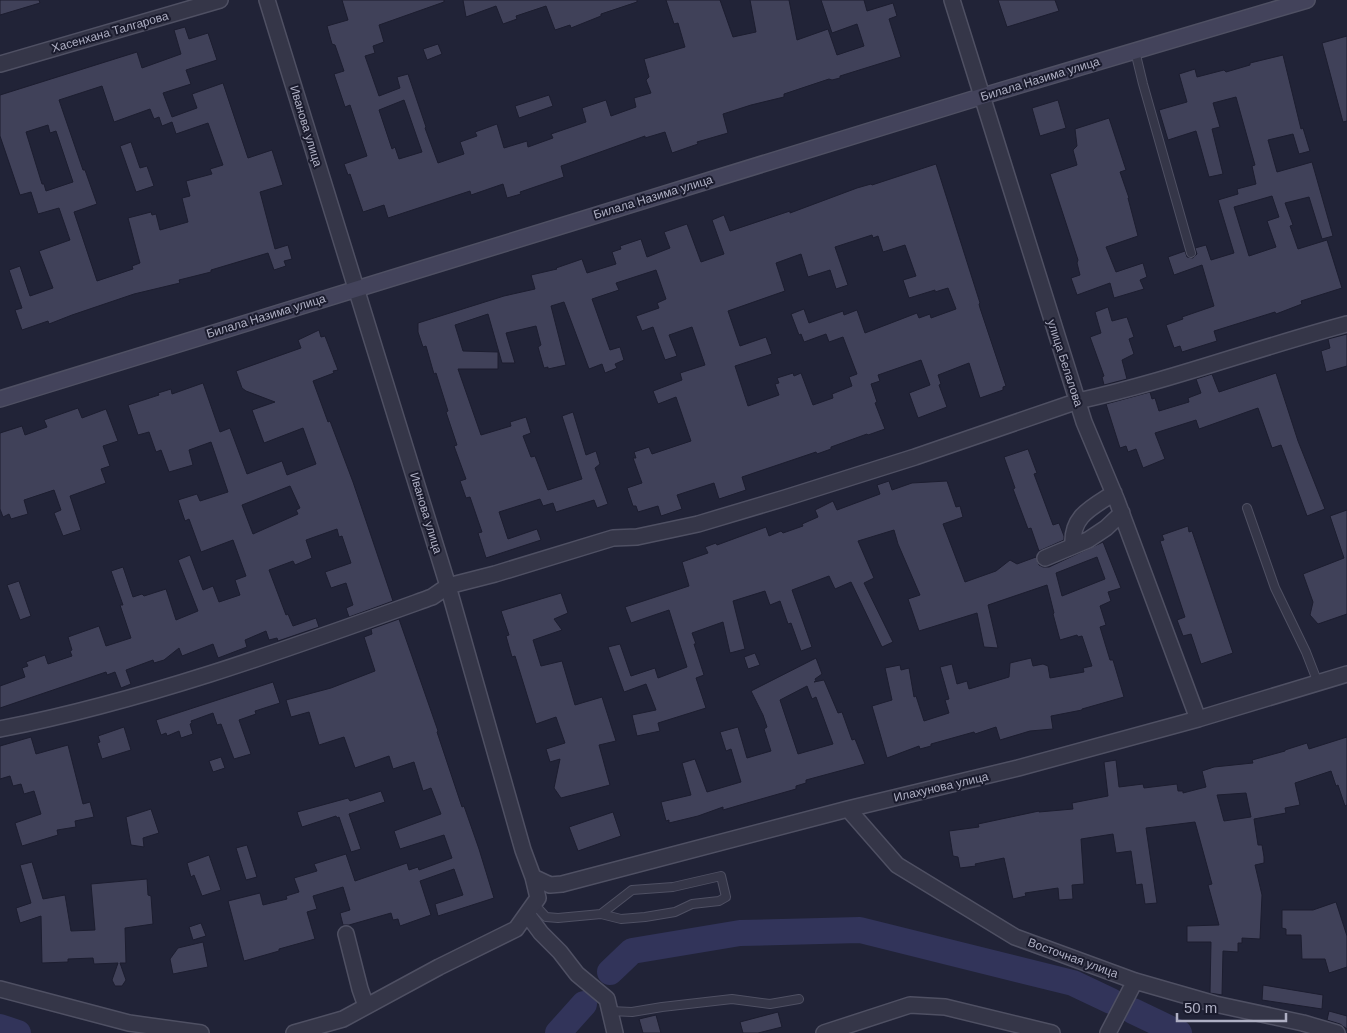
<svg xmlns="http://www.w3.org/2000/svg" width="1347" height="1033" font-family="Helvetica,sans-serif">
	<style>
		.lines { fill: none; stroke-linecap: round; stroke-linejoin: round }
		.river { stroke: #32345a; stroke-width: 26 }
		.building { fill: #404159; stroke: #1c1d2f; fill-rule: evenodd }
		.lane-casing { stroke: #4f5063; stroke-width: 10 }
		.street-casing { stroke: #4f5063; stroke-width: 18 }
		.secondary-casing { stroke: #4f5063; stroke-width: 18 }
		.lane { stroke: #353648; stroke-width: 8 }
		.street { stroke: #353648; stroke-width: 15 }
		.secondary { stroke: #43435b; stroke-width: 15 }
		.labels { text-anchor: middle; stroke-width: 4; stroke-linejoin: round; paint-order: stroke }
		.street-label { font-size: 12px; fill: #afb0c4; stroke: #1a1b2d }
	</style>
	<rect width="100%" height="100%" fill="#212337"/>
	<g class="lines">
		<path class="river" d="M610 972 632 951 740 933 860 930 1073 983 1111 1001
			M1133 1011 1179 1033
			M0 1027 18 1033
			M558 1033 584 1004"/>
	</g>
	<path class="building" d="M0 0H39L40 3 0 15Z
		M342 0H444V2L379 25 384 42 373 46 375 53 365 56 379 96 400 88 397 77 408 74 426 127 425 128 438 163 464 154 460 142 477 136 475 132 497 124 504 148 527 141 528 147 553 138 551 134 586 122 582 108 606 100 611 116 636 107 634 98 651 93 646 80 649 77 644 59 685 47 678 23 674 24 666 0H720L733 37 756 32 750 0H789L797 40 828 29 837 55 864 46 857 24 832 33 821 0H864L867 11 893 3 897 16 889 19 901 57 840 76V78L832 80 829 79 784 94V97L751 105 723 114 728 133 697 142 698 144 672 153 665 132 645 138V136L561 166 564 177 520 192 521 194 507 198 503 184 471 195 470 191 388 218 384 205 363 212 350 174 348 175 344 164 367 156 350 105 345 107 334 74 344 71 335 45 332 44 327 26 348 20ZM404 100 422 152 399 159 395 147 392 149 379 110Z
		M463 0H637V2L601 14V16L571 28 570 25 555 30 546 6 516 16 517 19 503 24 496 6 466 17Z
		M998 0H1055L1059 11 1007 27Z
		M185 27 189 39 208 33 217 60 186 70 191 84 163 93 172 117 197 108 192 94 223 83 248 158 272 150 283 185 260 192 275 249 288 245 292 259 284 261 286 266 274 270 268 253 211 270V272L179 280 180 283 134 294 72 315 49 324 48 321 22 330 15 310 22 308 9 270 20 266 30 296 53 288 39 251 70 240 59 208 38 214 31 192 20 195 0 136V95L137 52 142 68 181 54 174 30ZM102 86 114 122 150 109 154 119 159 117 162 126 172 122 176 134 208 123 223 165 210 169 212 174 186 181 190 196 182 198 188 222 160 230 156 214 152 215 151 212 128 218 140 263 132 266 133 269 97 281 74 212 97 204 85 170H83L59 100ZM48 125 50 133 56 131 73 182 46 191 44 184H42L26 132Z
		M1347 36V121L1343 122 1322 43Z
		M438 44 442 54 427 60 423 49Z
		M1283 55 1301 129 1303 128 1310 151 1299 154 1293 134 1268 140 1277 172 1312 162 1333 236 1322 239 1309 197 1285 203 1293 225 1290 226 1298 249 1327 240 1342 288 1301 301 1302 304 1276 314 1275 312 1214 331 1217 341 1182 352 1180 346 1174 348 1166 325 1183 319 1182 317 1214 306 1202 265 1174 275 1168 257 1185 251 1187 257 1193 258 1197 254 1195 248 1206 245 1211 260 1234 253 1218 200 1238 194 1237 189 1256 184 1252 166 1255 165 1236 97 1213 103 1220 127 1212 129 1223 174 1209 177 1196 131 1168 140 1159 110 1187 102 1179 74 1195 69 1197 77 1224 70 1226 72 1250 65V63ZM1272 196 1279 217 1267 221 1276 247 1249 256 1234 207Z
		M549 95 553 106 519 118 515 106Z
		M1058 100 1066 128 1040 136 1032 108Z
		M1109 118 1126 170 1120 172 1129 198H1128L1138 236 1106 247 1116 272 1143 263 1147 277 1140 280 1144 289 1114 298 1110 283 1077 295 1071 278 1080 275 1077 263 1078 260 1050 174 1077 165 1073 150 1077 146 1075 129Z
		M131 142 140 168 147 166 154 186 136 192 120 146Z
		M936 164 980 303 979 304 980 308 1006 386 1003 387V390L980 398 969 363 938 375 941 384 939 385 947 407 918 418 909 393 930 385 921 360 878 375 880 381 871 384 877 402 875 403 885 429 868 435 867 434 831 447V449L817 454 816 452 742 477 746 490 719 499 714 483 677 495 682 509 661 516 658 506 638 512 636 506H633L627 488 642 483 633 458H636L634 452 649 447 652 454 691 441 676 397 658 404 653 391 682 380 680 373 705 365 692 327 669 335 677 356 665 360 653 327 642 331 636 316 659 308 657 303 666 299 656 270 616 283 619 290 592 299 610 350 620 347 624 360 615 364 617 368 605 373 602 364 589 369 564 302 551 306 566 365 548 369V367L544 368 538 347 541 345 536 326 506 333 515 363H502L488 314 455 325 463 351 498 352V369H458L481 435 511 426 510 422 526 417 531 433 523 436 531 457 535 456 548 490 582 479 562 416 573 412 586 455 596 451 600 464 595 468 608 504 597 508 594 500 556 512 553 503 543 506 540 499 499 512 508 539 537 529 541 540 486 558 478 533 482 532 470 497 466 498 460 481 466 479 454 446 457 445 446 412 448 411 436 373 434 374 426 346 423 347 418 332V323L504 296 535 289 531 275 557 269 556 268 582 259 587 273 616 264 612 252 621 249 620 246 641 239 647 257 670 248 664 232 687 224 701 262 724 254 712 220 724 215 730 231 790 211V213L857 188 871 184 872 185ZM872 235 873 238 878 236 883 252 905 245 916 276 903 280 909 298 935 290V292L948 288 956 309 931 318 930 314 919 318 917 313 865 333 857 310 844 315 843 311 809 323 804 309 791 314 799 335 801 334 804 342 826 334 829 342 843 337 857 374 849 377 852 386 832 394 833 398 813 405 801 373 794 376 793 373 777 378 779 383 775 384 779 395 748 406 735 366 772 354 766 337 740 346 728 311 785 291 776 263 801 254 808 277 830 270 836 289 848 285 835 247Z
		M1108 307 1112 321 1127 317 1134 337 1129 339 1134 354 1122 360 1127 379 1104 385 1102 377 1104 376 1090 337 1101 333 1095 312Z
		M319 330 321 337 325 336 338 370 333 371 334 373 313 381 328 422 330 421 353 482 393 601 349 617 346 608 353 605 346 583 331 588 325 572 351 563 342 536 339 537 337 529 306 540 312 558 295 565 293 561 269 570 286 615 288 614 293 626 316 618 319 627 278 641 277 638 269 640 266 631 245 640 247 647 218 658 213 644 182 656 179 648 164 660 154 663 153 660 126 670 131 684 121 688 115 672 107 675 106 672 0 708V686L25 677 22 668 28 666 26 662 45 655 48 664 72 656 70 651 72 650 68 637 99 626 106 646 131 638 120 605H123L111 571 123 567 133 597 142 594 144 596 166 589 176 620 198 611 178 560 190 555 203 590 213 586 219 602 240 595 235 580 246 576 233 540 201 552 189 519 185 521 178 500 197 494 200 501 228 492 211 442 189 450 193 465 169 472 161 450 156 452 149 432 138 435 128 405 159 395 158 393 171 389 172 394 203 383 220 432 230 428 247 474 282 461 287 475 316 464 303 428 264 443 252 410 275 402 246 391 242 388 236 371 301 348 298 340ZM290 486 300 508 296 510 298 514 253 534 242 505Z
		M1347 334V366L1326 372 1321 351 1330 348 1328 339Z
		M1276 373 1298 441 1325 509 1307 516 1281 445 1272 448 1258 408 1199 429 1196 420 1155 433 1165 459 1143 468 1136 449 1128 452 1126 446 1120 448 1106 404 1150 392 1152 399 1155 398 1159 411 1189 402 1188 398 1201 393 1196 379 1212 374 1219 392Z
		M78 408 82 418 106 409 118 441 103 446 110 466 101 469 106 483 70 496 81 530 63 536 54 513 61 510 54 490 24 500 28 514 11 519 9 514 3 517 0 509V433L22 426 25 435 47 427 44 420Z
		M1028 449 1037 473 1034 474 1053 525 1059 523 1064 536V540L1039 551 1031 528 1028 529 1013 489 1015 488 1004 457Z
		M889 481 892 490 912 483 947 481 956 507 960 506 963 517 943 524 965 582 996 571 1010 560 1017 564 1036 557 1039 565 1043 567H1049L1103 542 1121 588 1108 592 1111 601 1100 606 1106 625 1100 627 1110 660H1113L1124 697 1082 709V710L1051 716 1053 729 1030 731 1000 740 996 727 975 734 974 732 931 744V746L920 749 919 746 887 758 872 706 892 700 885 668 900 665 901 670 909 668 914 697 916 696 924 721 949 713 945 700 949 699 940 667 952 664 957 684 967 681 969 689 1009 677 1010 663 1031 658 1033 666 1043 664 1048 666 1050 678 1084 672 1083 668 1092 666 1082 636 1078 637 1077 635 1060 640 1053 614 1054 613 1047 585 988 605 998 648 984 647 977 613 919 631 908 599 920 595 898 544 894 530 858 541 874 578 864 583 893 642 882 647 851 582 835 589 829 576 792 590 812 647 801 651 791 623 788 624 780 601 770 605 765 591 733 601 745 649 730 653 723 622 692 633 696 644H694L704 675 696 678 706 708 658 723 660 731 637 736 632 715 656 710 646 684 624 692 608 647 620 644 631 676 655 668 658 678 687 667 669 610 631 623 625 607 689 586 682 562 708 553 705 547 716 543 717 545 766 527 769 536 781 531 783 533 803 526 802 524 818 517 815 510 833 501 837 510 880 494 877 485ZM1097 557 1105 579 1062 596 1056 573Z
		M1347 510V614L1318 624 1310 615 1313 602 1303 574 1344 558 1330 516Z
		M1188 526 1189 532 1192 531 1233 653 1201 664 1191 634 1183 636 1177 620 1185 617 1160 541 1164 540 1162 535Z
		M19 581 31 616 20 620 7 585Z
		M561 593 568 613 554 619 562 630 533 640 541 666 562 661 575 705 602 697 616 741 599 745 610 785 561 798 554 788 560 759 550 762 546 749 565 743 556 717 536 724 515 656 512 657 506 636 509 635 501 611Z
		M399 619 438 731 437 732 462 807 464 806 479 849 494 898 438 916 435 904 463 895 454 869 420 881 431 915 400 926 398 919 393 920 391 913 349 925H343L340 913 350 910 343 887 313 896 317 909 307 912 315 939 279 949V951L244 961 228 901 260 893 263 905 287 899 286 896 299 892 294 878 317 871 314 864 346 854 355 881 407 863 409 870 418 867 419 870 452 858 444 835 400 849 394 831 441 814 431 788 423 791 414 762 393 769 389 756 355 768 344 737 319 745 309 712 291 717 286 700 331 688 375 671 364 637 372 634 371 629Z
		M755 653 760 665 748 669 744 657Z
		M816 658 822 674 815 679 816 681 814 682 824 680 838 713 842 712 852 740 855 739 865 764 806 780V783L796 786V789L747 803 723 810V807L698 816 669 823V820L666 821 661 802 691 795 682 763 695 759 707 792 741 782 731 749 726 751 720 732 738 727 747 758 771 751 764 729 767 727 763 715 751 691ZM807 686 812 699 816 697 833 744 798 754 780 700Z
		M273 682 280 703 255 711 256 714 239 720 251 754 234 759 221 724 217 725 213 713 191 721 192 723 190 724 193 734 181 738 179 731 167 736 166 733 161 735 156 720Z
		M124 727 131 750 102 759 97 743 100 742 98 736Z
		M31 737 36 754 68 745 83 804 90 802 94 817 75 821 76 827 57 830 58 835 22 846 15 823 41 814 34 791 24 794 21 784 13 786 10 776 0 779V746Z
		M1347 737V805L1345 806 1338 785 1336 786 1331 771 1295 783 1300 805 1285 808 1286 813 1254 819 1258 845H1262L1264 857V863L1255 865 1262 895 1260 939 1242 938V943H1238V952L1223 951 1222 995 1210 993 1211 942H1187V926L1219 925 1208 885 1212 884 1195 822 1146 828 1157 903 1145 904 1142 884 1136 885 1131 851 1116 853 1113 834 1081 839 1084 884 1072 885 1073 899 1059 900 1058 888 1025 893 1026 896 1013 899 1004 858 975 864 976 866 960 868 958 857 953 856 949 831 979 827 978 824 1039 811V812L1073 809 1072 803 1108 796 1104 762 1116 760 1119 787 1143 784 1144 788 1177 784 1178 791H1183V793L1206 787 1202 771 1214 767 1253 763 1252 760 1285 751V750L1307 743 1309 749ZM1246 793 1251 817 1224 821 1217 795Z
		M221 757 225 768 213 772 209 761Z
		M381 791 385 802 349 814 361 849 351 852 339 817 337 818 336 816 302 827 297 812 348 798 350 801Z
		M151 809 159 833 143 838 144 847 131 845 126 817Z
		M613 812 621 836 578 851 569 827Z
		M247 845 257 877 246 880 236 848Z
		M209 855 221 890 202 896 194 875 191 877 187 863Z
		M32 862 43 899 65 895 71 931 95 930 91 884 147 879 148 895 151 896 153 924 125 928 126 963H120L126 980 122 986H115L112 980 118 963 94 964 93 958 68 959V962L42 963 41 916 20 923 16 908 31 903 20 865Z
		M1336 902 1347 936V967L1329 973 1325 959H1302L1301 935H1286V929L1282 928V910H1313Z
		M201 923 206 936 193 940 189 927Z
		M203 942 208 967 173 974 170 959 178 948Z
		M1263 985 1323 995 1322 1009 1262 1000Z
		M1329 1011 1347 1016V1029L1340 1024 1327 1020Z
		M778 1012 782 1027 758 1033H743L740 1022Z
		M656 1015 661 1033H643L639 1019Z"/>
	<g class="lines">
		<g class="lane-casing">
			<path id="lane" d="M1135 51 1143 84 1191 253
				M1247 508 1275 588 1306 652 1318 683
				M534 904 546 917 558 918 601 914 621 919 645 917 675 912 692 904 719 901 726 897 721 876 673 887 632 890 601 914
				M610 1011 632 1012 662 1007 732 999 770 1004 799 999"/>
		</g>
		<g class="street-casing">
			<path id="street" d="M267 0 448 586 523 850 533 877 538 898 516 929 439 967 343 1019 294 1033
				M952 0 1084 422 1117 501 1198 719
				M0 64 220 0
				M1073 546C1071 516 1091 508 1114 493
				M1045 558 1088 540 1106 528 1122 513
				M0 729C148 700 290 648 432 597L448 586 495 574 613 538 637 537 698 524 785 498 915 457 1078 401C1169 381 1257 348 1347 324
				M848 809 897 865 1015 937 1135 981 1215 1004 1303 1023 1337 1033
				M533 877 550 885 562 884 848 809 1018 768 1198 719 1347 674
				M527 914 541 933 560 952 577 974 607 999 615 1033
				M346 934 360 989 366 1006
				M0 989 129 1023 201 1033
				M824 1033 910 1005 945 1007 1052 1033
				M1108 1033 1135 981"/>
		</g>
		<g class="secondary-casing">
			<path id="secondary" d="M0 399 983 96 1307 0"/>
		</g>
		<use href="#lane" class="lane"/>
		<use href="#street" class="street"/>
		<use href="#secondary" class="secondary"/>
	</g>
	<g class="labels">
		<g class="street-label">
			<text transform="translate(110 32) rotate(-16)" y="4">Хасенхана Талгарова</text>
			<text transform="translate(1040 79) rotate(-17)" y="4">Билала Назима улица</text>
			<text transform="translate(306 126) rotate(73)" y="4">Иванова улица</text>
			<text transform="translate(653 197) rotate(-17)" y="4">Билала Назима улица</text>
			<text transform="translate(266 316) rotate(-17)" y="4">Билала Назима улица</text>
			<text transform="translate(1065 363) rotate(72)" y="4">улица Белалова</text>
			<text transform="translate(426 513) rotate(73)" y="4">Иванова улица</text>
			<text transform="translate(941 787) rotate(-13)" y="4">Илахунова улица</text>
			<text transform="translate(1073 958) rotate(20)" y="4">Восточная улица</text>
		</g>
	</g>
	<path d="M1177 1013v8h109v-8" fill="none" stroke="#afb0c4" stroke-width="2.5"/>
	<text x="1184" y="1013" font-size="15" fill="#afb0c4" stroke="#1a1b2d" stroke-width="4" paint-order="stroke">50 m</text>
</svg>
